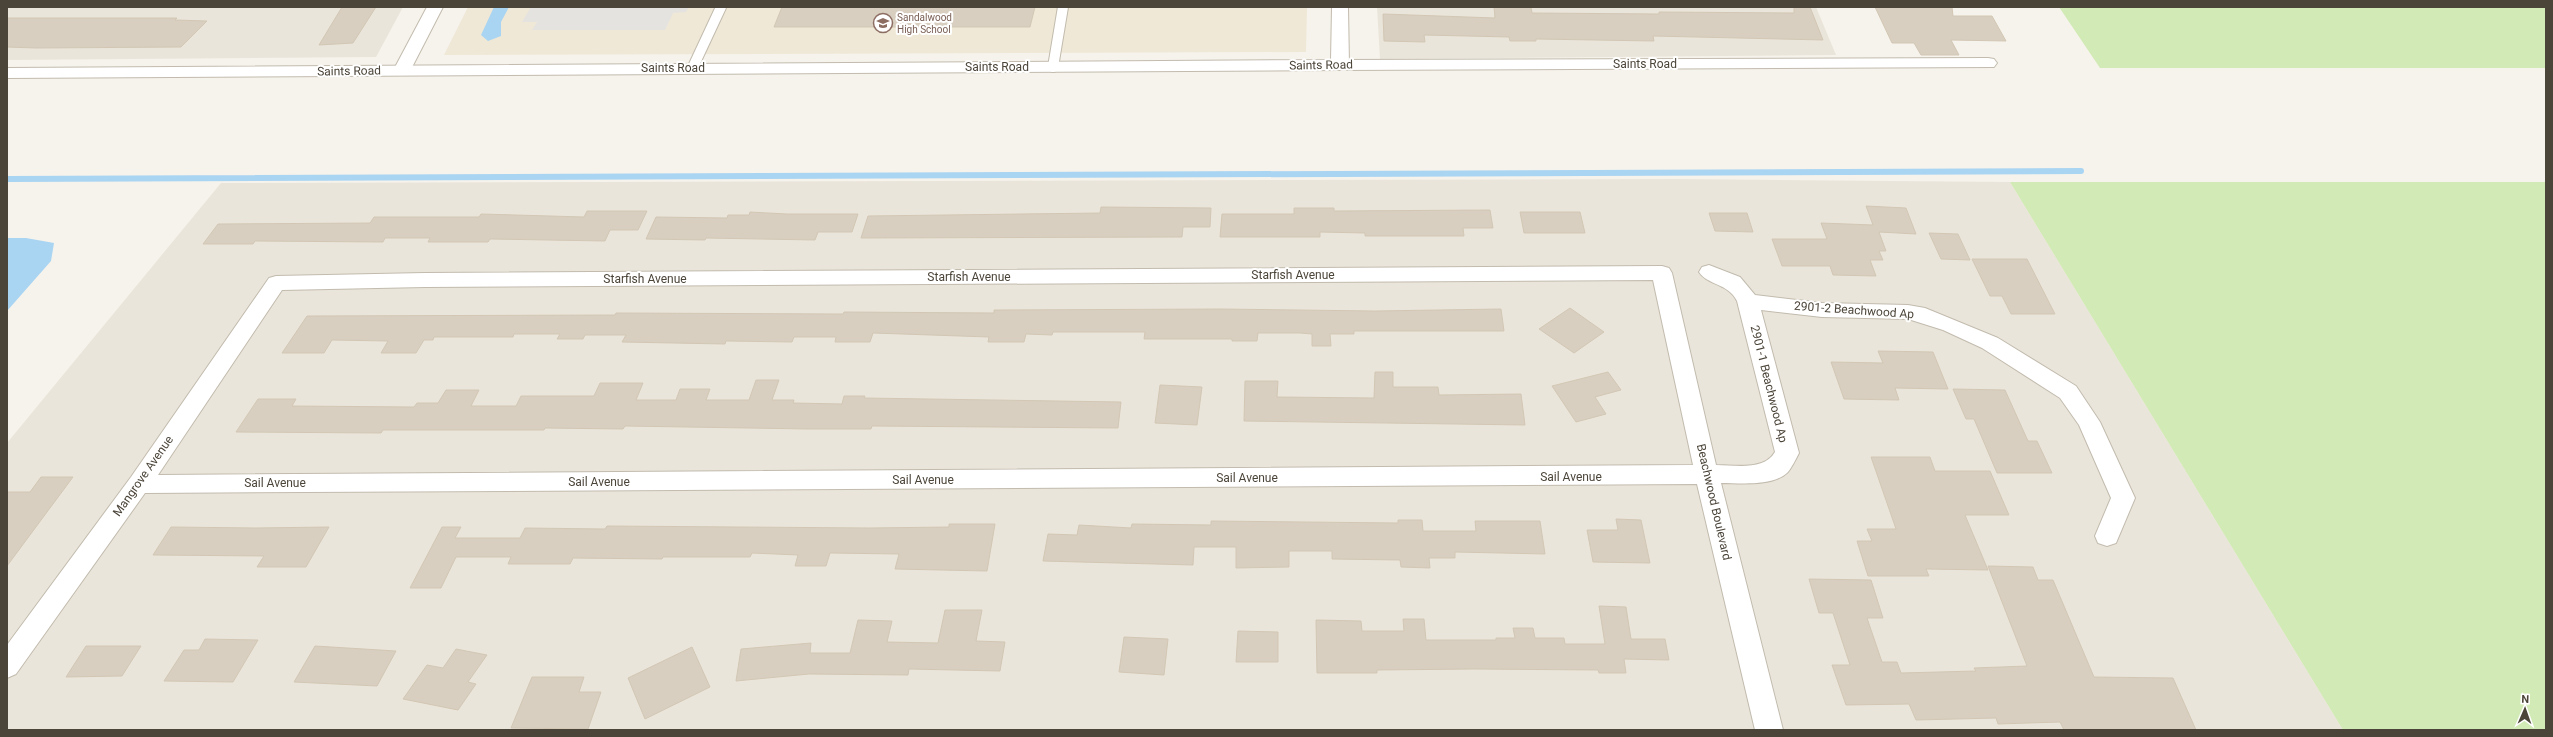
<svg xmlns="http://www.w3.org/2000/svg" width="2553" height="737" font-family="Roboto,sans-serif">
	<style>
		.residential { fill: #eae5da }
		.education { fill: #efe8d6 }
		.green { fill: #d2eab5 }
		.parking { fill: #e5e3e0 }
		.water { fill: #a9d4f2 }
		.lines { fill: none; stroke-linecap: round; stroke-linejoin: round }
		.stream { stroke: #a9d4f2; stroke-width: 6 }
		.building { fill: #d8cfc1; stroke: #d3c7b4 }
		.service-casing { stroke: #c2bbae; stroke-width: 12 }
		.minor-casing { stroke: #c2bbae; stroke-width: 2 }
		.tertiary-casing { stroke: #c2bbae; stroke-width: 2 }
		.service { stroke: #fff; stroke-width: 10 }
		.minor { fill: #fff; fill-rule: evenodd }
		.tertiary { fill: #fff; fill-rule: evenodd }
		.labels { text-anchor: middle; stroke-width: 4; stroke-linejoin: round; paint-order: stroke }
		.far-education-label { font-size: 10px; fill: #785e54; stroke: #fff; text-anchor: start }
		.street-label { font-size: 12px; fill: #4b4439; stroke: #fff }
	</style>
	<rect width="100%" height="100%" fill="#f6f3ec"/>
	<path class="residential" d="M7 7H403L376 57 7 60Z
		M1377 7H1816L1836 55 1380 59Z
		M1677 179 2010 182 2343 730H7V443L221 183Z"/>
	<path class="education" d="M468 7H1307L1306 52 444 55Z"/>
	<path class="green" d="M2059 7H2546V68H2100Z
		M2010 182H2546V730H2343Z"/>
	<path class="parking" d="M531 7H689L686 12 673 13 665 30H532L537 22H522Z"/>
	<path class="water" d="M494 7H509L501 22V36L488 41 481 35Z
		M7 238H26L54 243 51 261 7 311Z"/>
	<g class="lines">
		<path class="stream" d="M7 179 2081 171"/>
	</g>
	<path class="building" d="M342 7H376L353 43 319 45Z
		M782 7H1035L1030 27H774Z
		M1494 7H1531L1532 13 1659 14V12L1794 13V7H1810L1823 40 1653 36 1654 41 1536 39V41H1510L1509 37 1424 35 1425 42 1384 41 1383 14 1495 18Z
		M1875 7H1952L1953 16H1992L2006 41 1951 40 1959 55H1921L1914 43H1892Z
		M7 18H177L175 20 207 21 181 47 36 48 7 47Z
		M1866 206 1906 208 1916 234 1879 232 1886 251H1879L1883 260H1870L1876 276 1833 275 1830 266H1782L1772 239H1827L1821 223 1873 225Z
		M1101 207 1211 208 1210 227H1183L1182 237 861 238 868 216 1100 213Z
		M1294 208H1334V211L1490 210 1493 228H1463L1464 236H1365V233L1320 232V237H1220L1222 214H1294Z
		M587 211H647L638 230H610L605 241 490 239 488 242H428L430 238H385L383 242 255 241 253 244H203L218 224 370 223 374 217H479L481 214 584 217Z
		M750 212 787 214H858L852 232H818L815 240 706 238 705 240 646 239 656 217 727 218 728 215H749Z
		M1520 212H1580L1585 233H1524Z
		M1709 213H1747L1753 232 1715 231Z
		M1929 233 1958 234 1970 260 1941 259Z
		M1972 259H2027L2055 314H2011L2002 296H1990Z
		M1570 308 1604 332 1574 353 1539 329Z
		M1220 309 1375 311 1501 309 1504 331H1354V334H1330L1331 346H1312V334L1300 333H1258L1257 341H1232V339H1144L1145 332H1053L1052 335 1026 334 1024 342H988L989 337 873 333 870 342H835L836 337H794L792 342 726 341 725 344 622 342 626 335H585L583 339H557L560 334H514L513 337H434L433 340H424L416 353H381L388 341 332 340 324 353H282L307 316 615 315 616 313 843 314 844 312 994 313V310Z
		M1878 351 1933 352 1948 389 1895 388 1899 400 1844 399 1831 362 1883 363Z
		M1375 372H1393V387H1438L1439 395 1521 394 1525 425 1244 421 1245 381H1278L1277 397 1374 398Z
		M1608 372 1621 390 1595 397 1606 414 1576 422 1552 386Z
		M756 380H779L772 400H794L793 403 842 404 844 396H865L864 398 1121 402 1118 428 872 426 871 429H808L625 426 623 429 545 428 544 430H383L381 433 236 432 258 399H296L292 406 414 407 417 403H438L446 390H479L471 406H516L521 396H594L600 383H643L636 400H676L680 389H710L706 400H749Z
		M1160 385 1202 387 1197 425 1155 423Z
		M1953 389 2005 390 2028 441H2037L2052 473H1997L1974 419H1966Z
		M1871 457H1930L1935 471H1990L2009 515H1965L1988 570 1926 569 1929 576H1868L1857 541H1872L1867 529H1896Z
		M41 477H73L7 566V492H30Z
		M1616 519 1641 520 1650 563 1593 562 1587 530H1618Z
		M1398 520H1422L1423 531H1476L1475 521H1540L1545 554 1455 552V558H1429L1430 568 1401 567 1400 560 1332 559V551H1289V567L1236 568V547H1194L1193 565 1043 561 1048 534 1077 535 1079 525 1131 528 1132 524 1211 525V521L1398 523Z
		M949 524H995L987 571 895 569 899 554 830 553 826 566H795L798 555 752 553 750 557H663L662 559 573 558 570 564H508L511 557H456L441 588H410L442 527H461L455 538H520L525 528 605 529 607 526 870 528 949 527Z
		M171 527 256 528 329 527 306 567H257L264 556 153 555Z
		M1988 566 2033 567 2038 580H2053L2094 677 2173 678 2196 730H2064L2060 722 1998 724 1996 718 1916 720 1909 704 1846 705 1832 665H1850L1833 613H1819L1809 579 1871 580 1883 618H1867L1882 662H1897L1901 673 1976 671 1974 668 2027 666Z
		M1599 606 1626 607 1631 639H1665L1669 660 1624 659 1626 673H1599L1598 670 1474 669 1377 670V673H1317L1316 620 1361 621 1362 631H1404L1403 619H1424L1426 640H1496V638H1515L1513 628H1533L1535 638H1564L1565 644H1605Z
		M945 610H982L976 641 1005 642 1000 671 909 669 908 675 809 674 736 681 741 649 811 643 810 653H850L858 620 892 621 887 642 938 643Z
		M1238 631 1278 632V662H1236Z
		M1124 637 1168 639 1164 675 1119 672Z
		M205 639 258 640 233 682 164 681 184 650H199Z
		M86 646H141L122 676 66 677Z
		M315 646 396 651 377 686 294 682Z
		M692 647 710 687 645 719 628 678Z
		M456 649 487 655 468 682 476 684 458 710 403 699 427 665 443 668Z
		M532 677H584L579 692H601L588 729 511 728Z"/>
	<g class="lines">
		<g class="service-casing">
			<path id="service" d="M693 67 721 7
				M1053 67 1063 7"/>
		</g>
		<g class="minor-casing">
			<path id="minor" d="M427 7H443L408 75H396L393 71Z
				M1988 58 1994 59 1997 63 1994 67 1340 70 1334 69 1331 65 1334 61 1340 60Z
				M1709 265 1740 277 1755 295 1822 303 1908 305 1925 308 1998 338 2076 386 2100 422 2135 498 2116 543 2107 546 2098 543 2095 536 2111 498 2079 425 2060 398 1982 348 1943 330 1908 319 1822 317 1761 310 1799 453C1796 459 1792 467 1788 472 1773 487 1740 483 1721 483L1783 730H1755L1697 484 145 493 16 674 7 678V645L131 477 269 278 276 276 425 273 1662 266 1669 268 1672 273 1716 465C1736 465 1764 471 1775 452L1737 301C1728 283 1707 285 1699 272L1702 267ZM1653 280 1693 465 158 475 282 290 425 287Z"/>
		</g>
		<g class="tertiary-casing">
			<path id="tertiary" d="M1332 7H1348L1349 65 1346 69 1340 70 7 78V68L1331 60Z"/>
		</g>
		<use href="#service" class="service"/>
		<use href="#minor" class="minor"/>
		<use href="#tertiary" class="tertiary"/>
	</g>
	<defs>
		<g id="school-ring" transform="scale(1)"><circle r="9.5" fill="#fff" stroke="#8d6e63" stroke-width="1.5"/><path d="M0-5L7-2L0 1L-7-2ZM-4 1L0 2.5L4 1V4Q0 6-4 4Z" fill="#8d6e63"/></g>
	</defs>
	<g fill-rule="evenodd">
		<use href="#school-ring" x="883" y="23"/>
	</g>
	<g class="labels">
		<g class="far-education-label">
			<text x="897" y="21">Sandalwood<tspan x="897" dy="12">High School</tspan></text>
		</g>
		<g class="street-label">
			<text x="1645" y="68">Saints Road</text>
			<text transform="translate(1321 65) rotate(-1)" y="4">Saints Road</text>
			<text x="997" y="71">Saints Road</text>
			<text x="673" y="72">Saints Road</text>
			<text transform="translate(349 71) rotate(-1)" y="4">Saints Road</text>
			<text x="1293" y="279">Starfish Avenue</text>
			<text x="969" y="281">Starfish Avenue</text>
			<text x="645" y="283">Starfish Avenue</text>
			<text transform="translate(1854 310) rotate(4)" y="4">2901-2 Beachwood Ap</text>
			<text transform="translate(1769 384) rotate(76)" y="4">2901-1 Beachwood Ap</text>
			<text transform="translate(143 476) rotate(-55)" y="4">Mangrove Avenue</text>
			<text x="1571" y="481">Sail Avenue</text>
			<text x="1247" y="482">Sail Avenue</text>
			<text x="923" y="484">Sail Avenue</text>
			<text x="599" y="486">Sail Avenue</text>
			<text x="275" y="487">Sail Avenue</text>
			<text transform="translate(1714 502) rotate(77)" y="4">Beachwood Boulevard</text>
		</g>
	</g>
	<rect width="2553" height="737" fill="none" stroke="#4b4439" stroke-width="16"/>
	<g transform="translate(2525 709) rotate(2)" stroke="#ffffff" stroke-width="3" paint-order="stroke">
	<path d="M0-3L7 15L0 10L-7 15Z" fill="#4b4439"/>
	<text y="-6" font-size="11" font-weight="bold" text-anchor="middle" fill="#4b4439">N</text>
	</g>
</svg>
